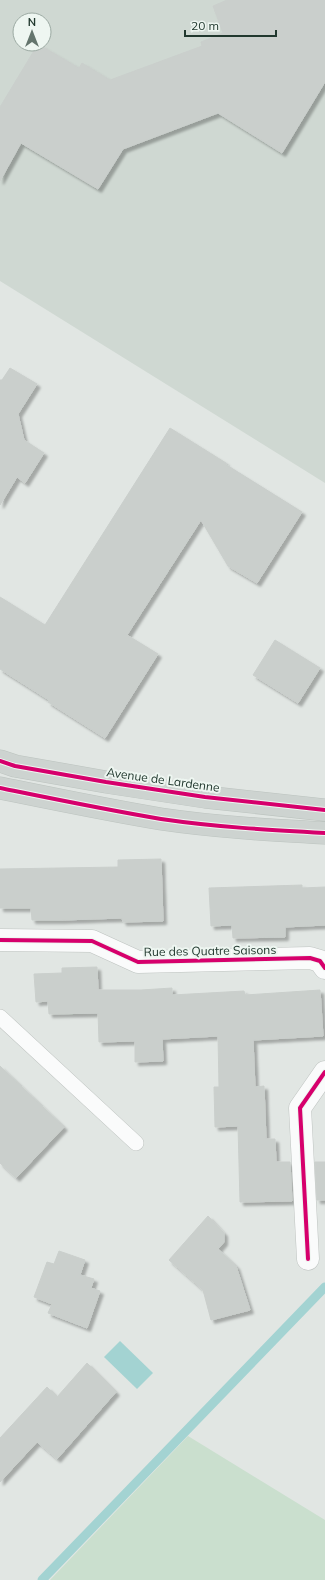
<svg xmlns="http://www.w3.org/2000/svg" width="325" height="1580" font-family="Mulish,sans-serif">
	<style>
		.built { fill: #cfd8d2; fill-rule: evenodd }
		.green { fill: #cadfce }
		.water { fill: #a3d3d2 }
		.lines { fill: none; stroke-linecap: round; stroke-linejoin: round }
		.stream { stroke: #a3d3d2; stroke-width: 9 }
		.building { fill: #cacfcc; stroke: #cacfcc; filter: url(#shadow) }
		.service-casing { stroke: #bec3c0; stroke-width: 16 }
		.minor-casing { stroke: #bec3c0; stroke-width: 23 }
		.primary-casing { stroke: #bcc3bf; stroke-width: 23 }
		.service { stroke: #fafbfb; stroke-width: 15 }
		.minor { stroke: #fafbfb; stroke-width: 22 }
		.primary { stroke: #cdd3d0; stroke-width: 22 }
		.cycleway-casing { stroke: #eef6f1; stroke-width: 6 }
		.cycleway { stroke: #d6006c; stroke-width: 4 }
		.labels { text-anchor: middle; stroke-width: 4; stroke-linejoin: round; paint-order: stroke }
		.street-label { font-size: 12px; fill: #21382e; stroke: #eef6f1 }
	</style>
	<defs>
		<filter id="shadow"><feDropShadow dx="3.5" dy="3.5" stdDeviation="1" flood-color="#0004"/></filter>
	</defs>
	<rect width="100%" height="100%" fill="#e1e6e3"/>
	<path class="built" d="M0 0H325V483L0 281ZM20 20H44V44H20Z"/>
	<path class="green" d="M188 1436 325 1520V1580H50Z"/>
	<path class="water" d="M120 1341 153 1373 137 1389 104 1357Z"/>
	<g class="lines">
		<path class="stream" d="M42 1580 325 1287"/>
	</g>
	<path class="building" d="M227 0H325V82L282 153 218 113 123 149 98 189 21 143 0 181V107L38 44 79 68 82 63 110 80 202 46 201 42 223 33 213 6Z
		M10 368 37 384 18 414 24 440 44 453 25 483 17 477 0 505V380H2Z
		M170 428 226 463 225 464 302 512 257 583 228 566 201 520 127 635 158 654 105 738 48 702 49 700 0 669V597L45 625Z
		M275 640 320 668 298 703 253 675Z
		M161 859 163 921 123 922 122 918 62 920H32L31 908H0V869L118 867V860Z
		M302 885V888L325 887V925L285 927V937L233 938 232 925 211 926 209 888Z
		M97 967 98 990H141L172 988V995L244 991 245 995 320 990 323 1036 253 1040 255 1087 264 1086 266 1139H275L276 1162H290L292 1201 240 1202 238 1126 215 1127 214 1087H219L218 1036 162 1039 163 1061 135 1062V1041L99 1042 98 1013 49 1014 48 1001 36 1002 34 974 62 973V968Z
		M0 1066 64 1127 16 1178 0 1163Z
		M315 1162H325V1200H317Z
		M208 1216 224 1233V1242L218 1249 236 1266 250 1310 211 1320 203 1290 169 1260Z
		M59 1251 85 1260 80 1275 94 1279 91 1288 100 1291 87 1328 48 1313 52 1304 34 1297 47 1262 54 1264Z
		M87 1363 116 1392 57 1459 37 1442 0 1482V1438L47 1387 57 1397Z"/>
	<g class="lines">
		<g class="service-casing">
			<path id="service" d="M0 1017 136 1143"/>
		</g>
		<g class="minor-casing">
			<path id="minor" d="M0 940 92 941 138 962 310 958 320 961 325 968
				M308 1259 300 1108 325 1072"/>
		</g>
		<g class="primary-casing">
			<path id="primary" d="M0 761 15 766 106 782 205 797 325 810
				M0 788C54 799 107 810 161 819 215 827 270 830 325 833"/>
		</g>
		<use href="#service" class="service"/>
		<use href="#minor" class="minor"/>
		<use href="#primary" class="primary"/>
		<g class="cycleway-casing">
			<path id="cycleway" d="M0 761 15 766 106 782 205 797 325 810
				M0 788C54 799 107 810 161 819 215 827 270 830 325 833
				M0 940 92 941 138 962 310 958 320 961 325 968
				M308 1259 300 1108 325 1072"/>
		</g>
		<use href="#cycleway" class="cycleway"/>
	</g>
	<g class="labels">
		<g class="street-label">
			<text transform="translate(163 780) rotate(8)" y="4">Avenue de Lardenne</text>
			<text transform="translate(210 951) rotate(-1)" y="4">Rue des Quatre Saisons</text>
		</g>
	</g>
	<g transform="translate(32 32)"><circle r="19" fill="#eef6f1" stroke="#9caaa3"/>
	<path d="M0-3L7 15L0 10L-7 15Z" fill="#64756d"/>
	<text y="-6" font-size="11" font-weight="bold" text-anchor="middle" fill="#21382e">N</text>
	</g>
	<path d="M185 30v6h91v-6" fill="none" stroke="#21382e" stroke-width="2"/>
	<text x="191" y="30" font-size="12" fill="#21382e" stroke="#eef6f1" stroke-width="3" paint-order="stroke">20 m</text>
</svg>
